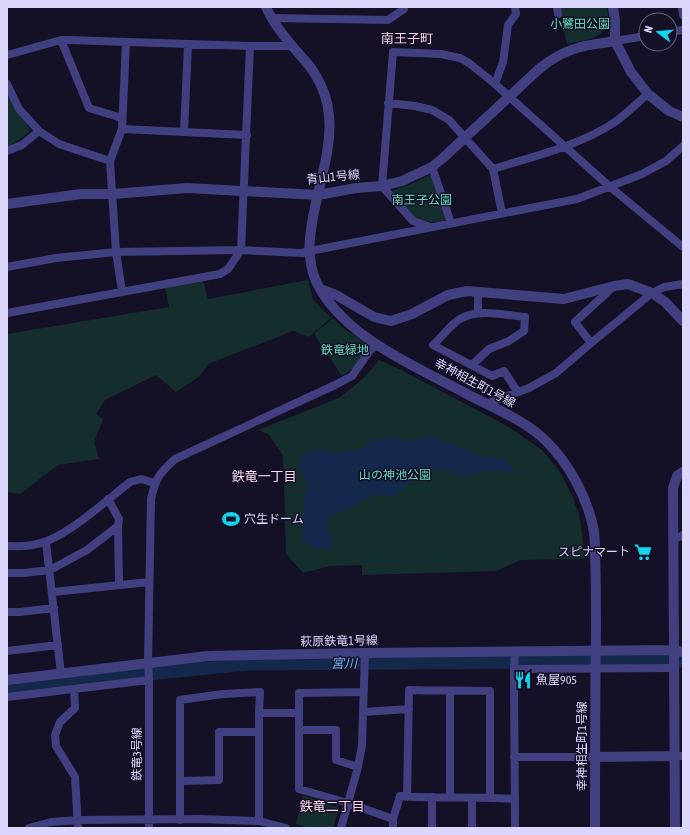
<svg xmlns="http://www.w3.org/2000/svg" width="690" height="835" font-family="'Asap Condensed','Noto Sans JP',sans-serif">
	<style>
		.green { fill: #142e2e }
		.water { fill: #14284b }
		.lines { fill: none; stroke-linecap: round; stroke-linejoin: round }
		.river { stroke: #14284b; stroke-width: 13 }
		.minor { stroke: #423f80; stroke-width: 8 }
		.tertiary { stroke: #423f80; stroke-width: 10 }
		.labels { text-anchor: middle; stroke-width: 3; stroke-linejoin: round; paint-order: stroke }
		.park-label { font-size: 12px; fill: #67d8bd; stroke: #141025 }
		.street-label { font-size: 12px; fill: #dbd7fc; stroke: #141025 }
		.poi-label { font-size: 12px; fill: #dbd7fc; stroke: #141025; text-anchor: start }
		.neighbourhood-label { font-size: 13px; fill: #fcd9ef; stroke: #141025 }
		.water-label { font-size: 13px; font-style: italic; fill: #6cb4f5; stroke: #141025 }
	</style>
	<rect width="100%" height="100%" fill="#141025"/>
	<path class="green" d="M559 7H607C612 38 591 39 567 44Z
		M7 94 17 111 31 131 7 148Z
		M432 174 446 220C416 227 410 214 392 193L393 190 409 185Z
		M203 280 208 299 308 280 313 300 331 318 309 337 293 331 208 364 200 376 176 392 156 375 105 400 96 414 103 419 94 442 99 459 58 465 20 494 7 492V334L169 307 165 286Z
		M333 318 343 328 364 342 365 352 353 368 342 376 314 334Z
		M379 360 401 370 509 427 542 450 560 472 572 495 580 519 585 559 521 560 496 571 362 575V565L330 566 303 573 286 554 283 455 268 434 258 430 339 398 364 378Z
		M303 795 339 808 333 828H309L296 824Z"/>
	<path class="water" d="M433 435 439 440 486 457 507 460 517 473 486 471 461 477 444 468 422 473 394 497 376 494 352 507 328 517 327 530 333 538 331 549 312 547 303 540 304 497 308 486 300 468 301 453 323 449 332 454 364 448 370 441 387 437 408 441Z"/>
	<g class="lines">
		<path class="river" d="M7 688 248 664 683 661"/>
		<path class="minor" d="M557 7 558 14
			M682 7 683 15
			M271 18 388 20 404 9V7
			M670 32 683 30
			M61 40 89 108 122 118
			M615 41 646 36
			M7 55 61 40H68L250 46
			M7 84 19 109 39 131 59 144 110 161
			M495 84 503 62 508 25 516 14 515 7
			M388 103 415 106 432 110 449 120 493 169 502 213
			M122 129 247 135
			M184 132 188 44
			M7 151 22 145 39 131
			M432 167 451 223
			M493 169C534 156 579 146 615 122 626 114 637 103 648 94
			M430 227 413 221 382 186 393 52 441 54 460 58 469 63 495 84 609 186 683 247
			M7 267 56 258 116 252 241 250 302 253 310 251 577 199 642 174 666 161 683 146
			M122 291 116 252 110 161 122 129 126 42
			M7 313 220 274 228 269 241 250 250 46H293
			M478 313V291
			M591 343 575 322 614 286
			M472 365 489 349 509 341 524 331 525 317C504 315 478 308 460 319 450 325 442 337 433 345L492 376 504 371 517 391
			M486 404 529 388 556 373 591 343 652 293 664 287 683 284
			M108 499 119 519 118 526
			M673 540 683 535
			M46 542 61 674
			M7 546C20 547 34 546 47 541 74 530 106 501 130 482L141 479 155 483
			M7 573H24L50 570 87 550 118 526 119 584
			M53 592 149 582
			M7 612H20L54 608
			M7 651 58 645
			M515 652 514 669 515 828
			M514 669 674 668
			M74 689 75 708 60 722 55 735 56 746 75 777 78 828
			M363 692 299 693V789L348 803 393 819
			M7 697 149 680
			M363 712 409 709
			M259 713H299
			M299 730H336V760L358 767
			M674 756H683
			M514 757H594
			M180 781 219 780V732H259
			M407 797 409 690C436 691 463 690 490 691V797
			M432 797V828
			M450 797V691
			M180 820V700L223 694 260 692 259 713V821
			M29 828 51 822 78 820 199 819 259 821 286 828
			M149 828V680L148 663 151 499C156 477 159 474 175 459L335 385 352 376 371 349 377 346
			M341 828 358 767 362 745 365 653
			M393 828V819L400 796C438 799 477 796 515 799
			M472 828V798"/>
		<path class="tertiary" d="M266 7C274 25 287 40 300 55 305 61 311 67 315 74 323 87 328 101 329 116 335 170 290 240 320 289 350 340 417 367 467 394 494 408 525 420 547 442 569 464 587 497 593 527 595 535 595 544 595 552 596 578 596 605 596 631 595 697 595 762 595 828
			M613 7 615 20V41L631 72 648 94 669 111 683 117
			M7 204 81 194H113L187 188 318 195 356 188 382 186 402 181 432 167 443 158 539 69C552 58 567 50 584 46 594 44 604 43 615 41
			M320 289 336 295 374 317 391 321 412 314 448 295 467 291 564 299 614 286 628 284 652 293 665 302 683 321
			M7 680 208 656 365 653 673 650 683 652
			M594 757 674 756
			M675 828 673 488 677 476 683 472"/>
	</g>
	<defs>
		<g id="stadium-bare" transform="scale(1.38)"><path d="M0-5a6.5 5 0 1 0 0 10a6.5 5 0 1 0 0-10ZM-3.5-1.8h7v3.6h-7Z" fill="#10d6ef" stroke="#141025" stroke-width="2.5" paint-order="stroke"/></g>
		<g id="supermarket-bare" transform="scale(1.38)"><path d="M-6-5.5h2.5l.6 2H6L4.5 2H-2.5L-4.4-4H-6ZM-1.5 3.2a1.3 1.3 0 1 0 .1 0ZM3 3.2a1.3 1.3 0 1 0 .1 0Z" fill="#10d6ef" stroke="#141025" stroke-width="2.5" paint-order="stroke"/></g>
		<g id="restaurant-bare" transform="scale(1.38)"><path d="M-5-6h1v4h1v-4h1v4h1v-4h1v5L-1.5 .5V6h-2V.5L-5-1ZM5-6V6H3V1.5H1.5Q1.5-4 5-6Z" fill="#10d6ef" stroke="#141025" stroke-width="2.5" paint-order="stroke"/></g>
	</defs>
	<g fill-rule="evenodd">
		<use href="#stadium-bare" x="231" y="519"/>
		<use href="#supermarket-bare" x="643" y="552"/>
		<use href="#restaurant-bare" x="523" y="680"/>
	</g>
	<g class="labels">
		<g class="park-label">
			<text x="580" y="28">小鷺田公園</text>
			<text x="422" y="204">南王子公園</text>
			<text x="345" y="354">鉄竜緑地</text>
			<text x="395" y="479">山の神池公園</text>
		</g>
		<g class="street-label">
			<text transform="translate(333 177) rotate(-6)" y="4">青山1号線</text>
			<text transform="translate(475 383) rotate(28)" y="4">幸神相生町1号線</text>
			<text transform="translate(339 641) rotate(-1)" y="4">萩原鉄竜1号線</text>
			<text transform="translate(582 746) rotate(-90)" y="4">幸神相生町1号線</text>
			<text transform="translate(137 754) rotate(-90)" y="4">鉄竜3号線</text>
		</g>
		<g class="poi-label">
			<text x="244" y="523">穴生ドーム</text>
			<text x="630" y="556" text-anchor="end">スピナマート</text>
			<text x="536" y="684">魚屋905</text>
		</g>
		<g class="neighbourhood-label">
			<text x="407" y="43">南王子町</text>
			<text x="264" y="481">鉄竜一丁目</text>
			<text x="332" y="811">鉄竜二丁目</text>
		</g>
		<g class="water-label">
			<text x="344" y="668">宮川</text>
		</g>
	</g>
	<rect width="690" height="835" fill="none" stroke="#dbd7fc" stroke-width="16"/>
	<g transform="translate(658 32) rotate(286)"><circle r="19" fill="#141025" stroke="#64607b"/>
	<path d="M0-3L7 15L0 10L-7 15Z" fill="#10d6ef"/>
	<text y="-6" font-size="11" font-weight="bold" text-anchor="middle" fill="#dbd7fc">N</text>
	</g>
</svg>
